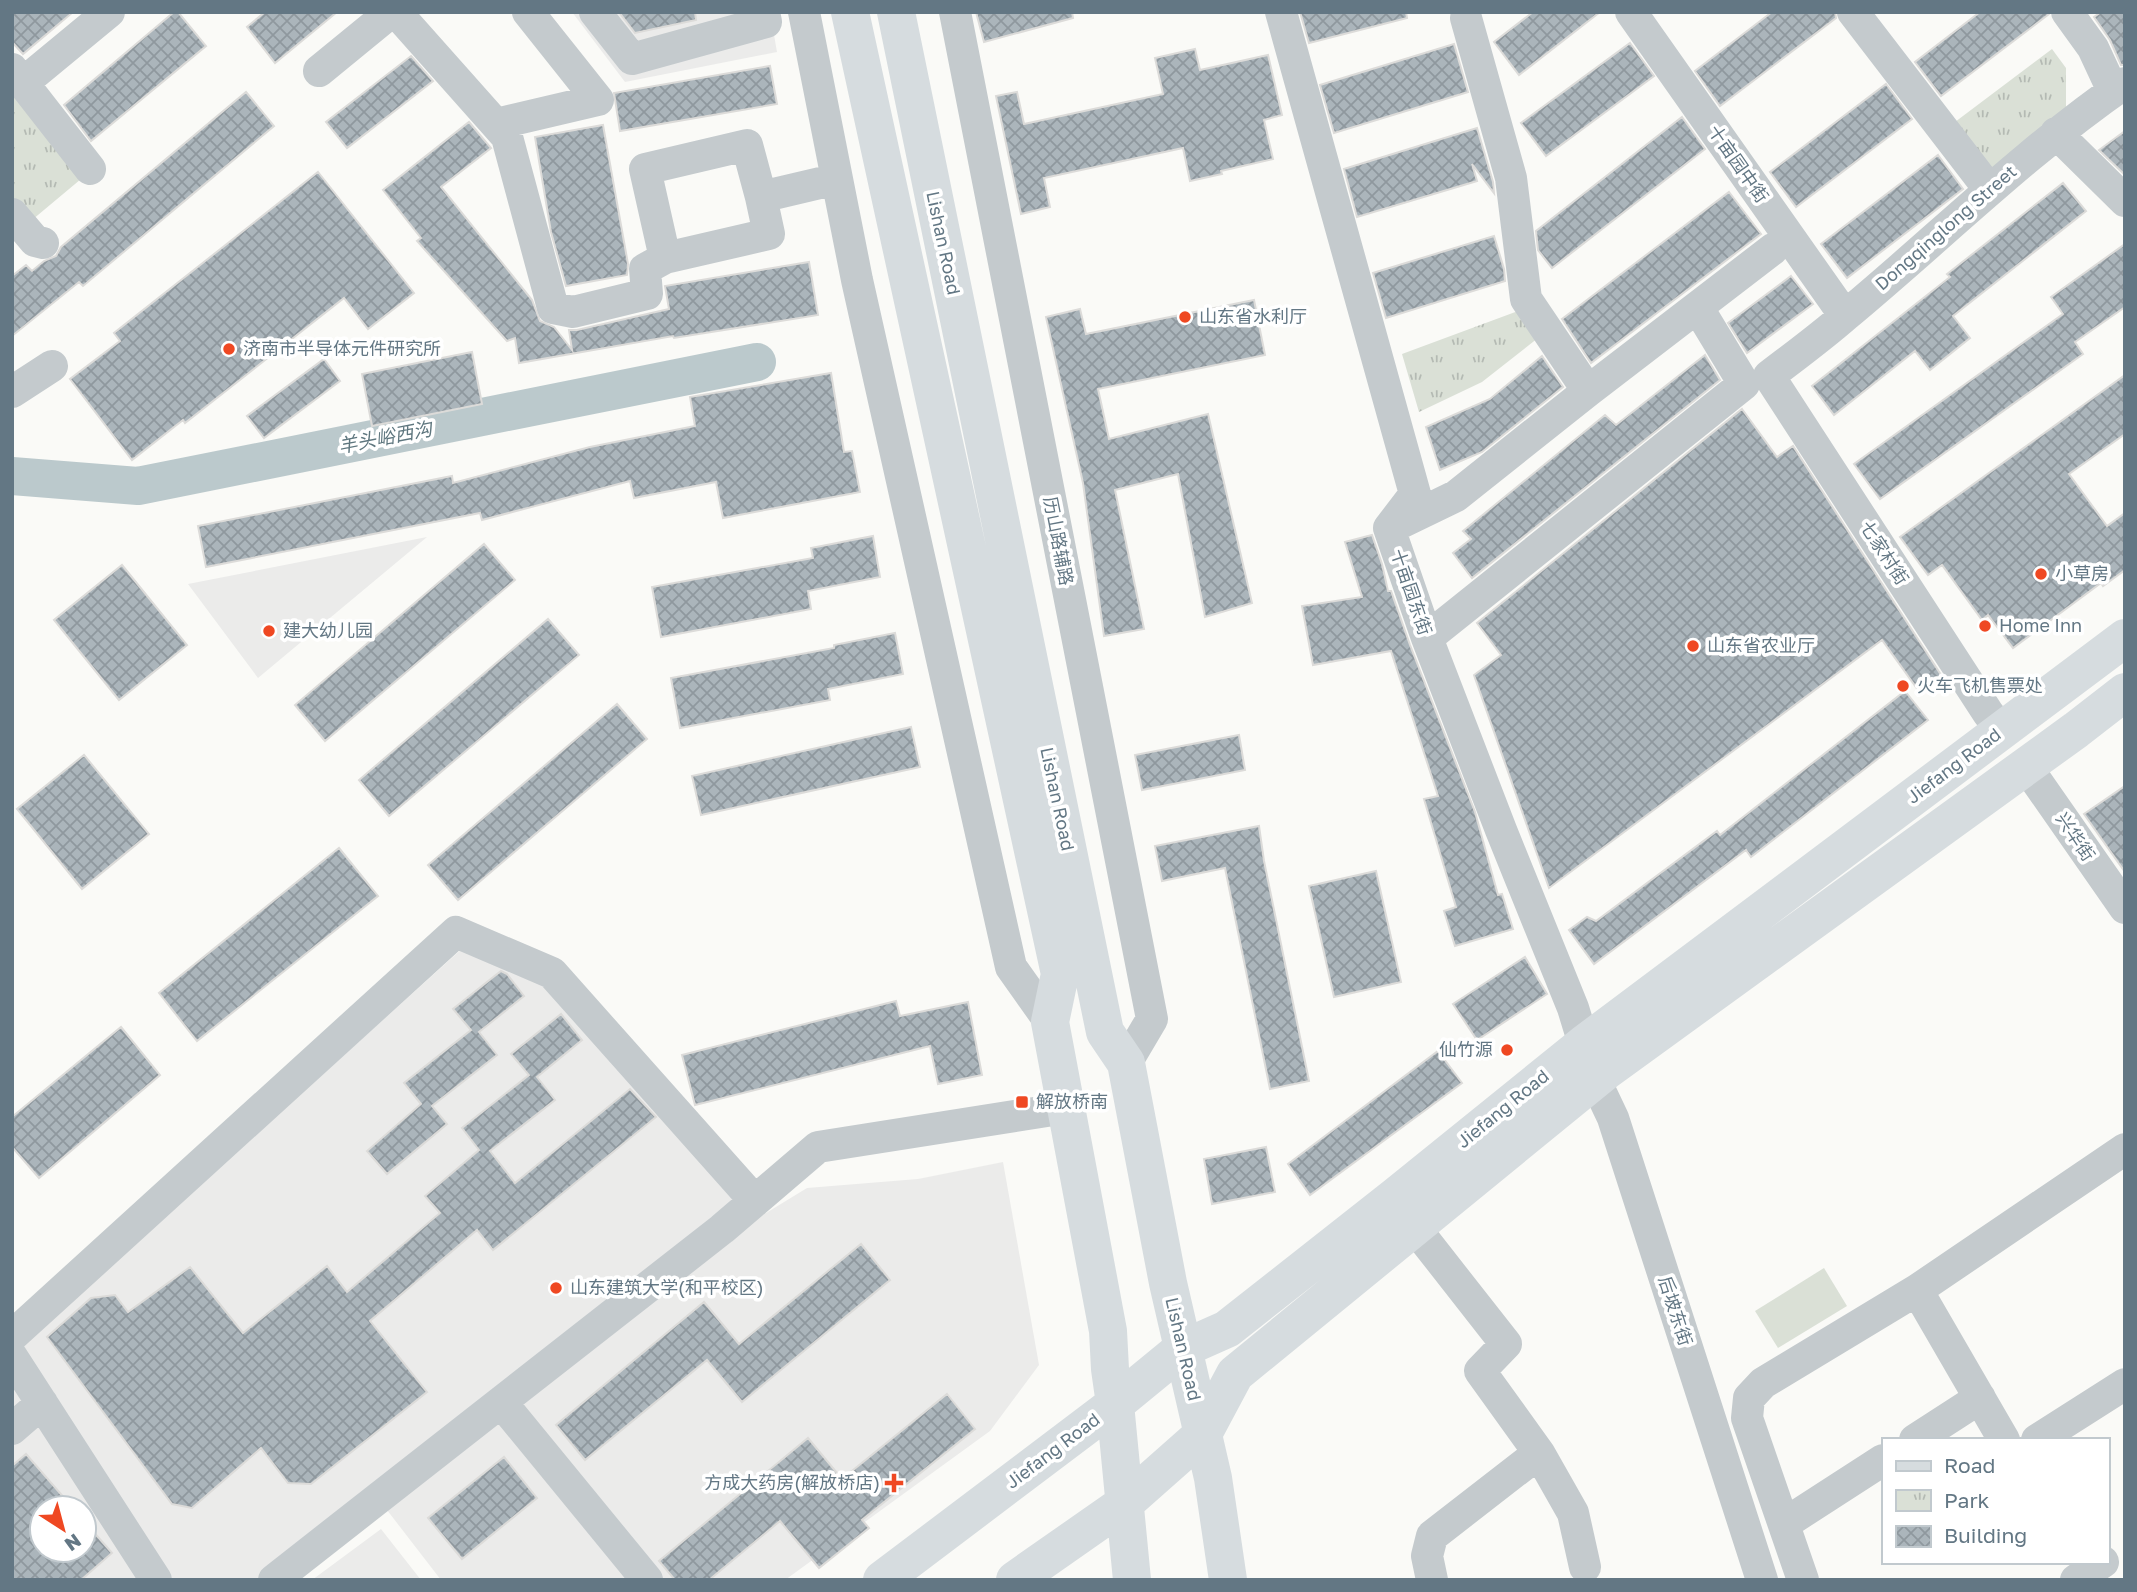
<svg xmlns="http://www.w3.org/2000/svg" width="2137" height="1592" font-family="'Golos Text','Noto Sans SC',sans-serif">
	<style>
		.built { fill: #ebebea; fill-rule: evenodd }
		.park { fill: url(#park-tufts) }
		.garden { fill: #dae0d6 }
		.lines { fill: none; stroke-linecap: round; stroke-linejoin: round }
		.river { stroke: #bbc9cc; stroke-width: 38 }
		.building { fill: url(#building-cross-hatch); stroke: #dcdbd9; stroke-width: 2 }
		.minor { stroke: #c4cacd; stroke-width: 32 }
		.major { stroke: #d6dcdf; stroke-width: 38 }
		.poi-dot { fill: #ef4822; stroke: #fff; stroke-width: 2.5 }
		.labels { text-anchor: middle; stroke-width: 7; stroke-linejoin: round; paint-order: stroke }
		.street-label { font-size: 18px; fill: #637784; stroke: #fff }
		.poi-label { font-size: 18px; fill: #637784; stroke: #fff; text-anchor: start }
		.water-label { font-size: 19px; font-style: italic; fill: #5e767e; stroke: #fff }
	</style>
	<defs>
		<pattern id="park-tufts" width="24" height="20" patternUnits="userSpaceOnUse" patternTransform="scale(1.75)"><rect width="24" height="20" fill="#dae0d6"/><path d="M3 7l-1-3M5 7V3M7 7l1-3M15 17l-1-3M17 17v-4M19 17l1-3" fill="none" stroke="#b4bab3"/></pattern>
		<pattern id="building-cross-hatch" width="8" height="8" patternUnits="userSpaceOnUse" patternTransform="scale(1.75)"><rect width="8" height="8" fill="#abb5bb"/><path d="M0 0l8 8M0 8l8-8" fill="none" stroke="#8f989e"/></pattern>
	</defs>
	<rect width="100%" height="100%" fill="#fafaf7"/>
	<path class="built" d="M572 12H770L777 52 625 82Z
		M427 537 258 678 188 584Z
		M464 947 549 985 753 1221 807 1188 918 1179 1003 1162 1039 1365 990 1431 785 1580H441L387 1510 294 1580H12V1354ZM42 1508H84V1550H42Z
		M381 1529 421 1580H312Z"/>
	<path class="park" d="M2052 49 2066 68V112L1983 176 1955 122Z
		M12 81 87 174 32 220 12 197Z
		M1518 311 1538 338 1482 382 1419 412 1402 354Z"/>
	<path class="garden" d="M1824 1268 1847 1306 1778 1348 1755 1311Z"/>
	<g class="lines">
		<path class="river" d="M12 476 138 486 757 362"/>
	</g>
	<path class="building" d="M12 12H73L23 54 12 42Z
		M174 12H178L206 46 91 141 64 105Z
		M265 12H337L275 63 247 27Z
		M619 12H695L696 20 635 33Z
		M976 12H1072L1073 18 984 42Z
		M1300 12H1406L1407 18 1309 43Z
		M1533 12H1600L1519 75 1494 42Z
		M1772 12H1835L1836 18 1720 106 1695 71Z
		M1980 12H2049V14L1941 96 1915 62Z
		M2101 12H2125V65H2121L2110 40 2094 17Z
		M1630 43 1654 76 1546 156 1521 123Z
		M1454 44 1468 92 1334 133 1320 85Z
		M1195 49 1200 70 1268 55 1282 115 1264 120 1273 159 1221 171 1222 174 1190 181 1183 148 1044 178 1050 207 1021 214 996 96 1017 92 1024 124 1163 94 1155 58Z
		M411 56 433 81 347 148 326 122Z
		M770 66 777 104 620 131 614 93Z
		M1886 84 1912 119 1796 207 1770 172Z
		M246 92 274 126 83 286 79 282 12 336V276L26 265 32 271 44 261 56 256 61 247Z
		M1682 117 1705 149 1552 268 1538 250 1536 231Z
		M469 122 491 148 441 187 532 300 540 321 554 327 572 350 569 330H577L669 309 665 286 809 262 818 315 674 338 673 336 519 363 515 338 507 341 417 241 421 238 383 190Z
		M603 125 628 264 627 275 566 286 551 232 535 137Z
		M1477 128 1493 182 1494 193 1472 164 1477 181 1357 217 1344 169Z
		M2125 131V175L2099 150Z
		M1938 155 1963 189 1847 278 1821 244Z
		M318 172 414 293 368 329 344 298 185 423 183 420 132 460 70 379 120 341 114 333Z
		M2063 183 2086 211 1953 316 1970 338 1930 370 1915 351 1834 415 1812 386 1950 277 1947 274Z
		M1729 192 1761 234 1591 363 1562 319Z
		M1494 236 1504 269 1505 281 1386 318 1373 273Z
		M2125 244V307L2075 342 2083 354 1880 499 1854 464 2063 314 2051 297Z
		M1791 276 1813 304 1747 353 1728 323Z
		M1254 300 1265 355 1098 389 1109 439 1208 414 1252 603 1205 617 1178 474 1115 490 1144 629 1104 636 1083 483 1046 317 1080 309 1086 334Z
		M472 352 482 404 372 426 362 374Z
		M1705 355 1720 380 1472 578 1453 553 1471 539 1463 531 1605 415 1616 425Z
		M1542 356 1563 387 1482 452 1440 470 1426 427 1490 399Z
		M324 359 340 381 264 438 247 416Z
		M831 373 844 452 852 451 860 492 723 518 716 482 634 498 630 481 482 520 480 513 206 567 198 526 452 476 453 483 590 447 695 426 690 397Z
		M2125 375V434L2069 474 2107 526 2125 513V570L2103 586 2101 583 2013 648 1988 615 1982 620 1942 565 1928 575 1900 537Z
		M1742 409 1777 457 1793 446 1943 678 1921 694 1882 640 1549 888 1474 675 1501 655 1477 623Z
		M1372 535 1382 564 1388 591H1391L1410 645 1475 812 1498 895 1502 894 1513 929 1455 946 1444 911 1456 907 1424 799 1438 796 1391 651 1313 665 1302 606 1362 597 1345 542Z
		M873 536 880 577 808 591 811 609 661 637 652 587 813 558 811 548Z
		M484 544 515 580 325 741 295 705Z
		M122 565 187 645 119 700 54 620Z
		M548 619 579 655 389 816 359 780Z
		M895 633 903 674 828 689 830 700 680 728 671 678 834 648V645Z
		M1905 691 1928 720 1751 857 1746 850 1594 964 1569 930 1587 917 1596 921 1717 831 1720 835Z
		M617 704 647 739 458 900 428 865Z
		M911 727 920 767 701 815 692 776Z
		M1239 735 1245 770 1142 790 1135 755Z
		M84 755 149 834 82 889 17 809Z
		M2125 786V872L2084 814Z
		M1259 826 1264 861 1309 1081 1270 1089 1225 868 1162 881 1155 846Z
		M339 848 378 896 197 1041 159 993Z
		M1376 871 1401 982 1334 997 1309 886Z
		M1525 957 1547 994 1477 1040 1453 1004Z
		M501 971 507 974 524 996 479 1032 497 1055 432 1106 447 1124 387 1174 367 1151 421 1104 404 1083 471 1030 453 1009Z
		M896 1001 900 1016 968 1002 982 1075 938 1084 930 1046 695 1105 682 1055Z
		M561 1014 582 1040 537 1077 555 1100 490 1151 515 1183 630 1089 656 1117 493 1250 477 1230 370 1321 427 1392 311 1484 288 1483 261 1448 192 1508 172 1504 47 1337 91 1298 115 1295 128 1312 190 1267 243 1333 327 1266 347 1292 440 1213 425 1196 479 1150 462 1128 529 1075 511 1054Z
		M121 1027 160 1075 39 1178 12 1147V1117Z
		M1438 1051 1462 1083 1310 1195 1288 1164Z
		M1266 1147 1275 1192 1212 1204 1204 1159Z
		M861 1244 890 1280 742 1402 707 1360 585 1460 556 1425 704 1302 739 1344Z
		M947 1394 975 1429 862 1520 869 1528 819 1568 780 1521 709 1580H675L659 1561 808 1438 842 1479Z
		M26 1454 73 1508H42V1550H84V1521L112 1553 81 1580H12V1466Z
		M504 1457 537 1498 462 1559 428 1518Z"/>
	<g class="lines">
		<path class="minor" d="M396 12 507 137 553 308 573 312 647 294 645 269 665 258 769 234 761 197 837 179
			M595 12 632 59 766 22 764 12
			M804 12 857 280 1011 967 1050 1022
			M955 12 1152 1019 1126 1063
			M1281 12 1415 494 1389 528
			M1631 12 1845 316
			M1853 12 1989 189
			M2067 12 2093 48 2113 91
			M1466 18 1511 178 1526 299 1588 391
			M12 69 90 169
			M319 71 391 12
			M23 83 109 12
			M496 124 598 100 528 12
			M2056 133 2125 201
			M12 214 35 241 43 243
			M665 258 645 169 747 145 761 197
			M12 392 52 366
			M1394 526 1456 496 1588 391 1773 249
			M1389 528 1427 638 1501 830 1573 1008 1595 1080 1613 1118 1762 1580
			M1427 638 1744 384 1698 308
			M2001 730 1988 713 1769 376C1795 356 1821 337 1845 316 1939 238 2024 153 2125 83
			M2026 766 2125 908
			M1415 1228 1506 1344 1480 1371 1539 1453 1432 1536 1427 1556 1432 1580
			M12 1336 456 932 552 973 755 1201
			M12 1357 156 1580
			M12 1429 42 1403
			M1915 1440 1980 1398
			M2004 1440 1917 1290 2125 1149
			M2037 1440 2125 1384
			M1539 1453 1573 1513 1585 1567
			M1784 1524 1883 1460
			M274 1580 501 1402
			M647 1580 501 1402 722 1229 818 1147 1066 1108
			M1803 1580 1747 1418 1749 1398 1763 1383 1917 1290
			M2076 1580 2103 1562"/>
		<path class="major" d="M850 12 1060 974 1050 1022 1108 1331 1110 1369 1115 1404 1132 1580
			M896 12 1105 1032 1126 1063 1168 1283 1213 1478 1228 1580
			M882 1580 1115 1404 1182 1349 1227 1329 1396 1196 1584 1044 2125 638
			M1015 1580 1125 1503 1203 1434 1235 1374 1607 1070 2076 730 2125 692"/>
	</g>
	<g class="poi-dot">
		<circle cx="1185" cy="317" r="7"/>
		<circle cx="229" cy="349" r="7"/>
		<circle cx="2041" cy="574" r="7"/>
		<circle cx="1985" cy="626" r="7"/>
		<circle cx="269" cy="631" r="7"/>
		<circle cx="1693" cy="646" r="7"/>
		<circle cx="1903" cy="686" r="7"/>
		<circle cx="1507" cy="1050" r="7"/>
		<rect x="1015" y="1095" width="14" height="14" rx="3.5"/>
		<circle cx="556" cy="1288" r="7"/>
		<path d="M890.5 1472.5h7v7h7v7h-7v7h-7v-7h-7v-7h7z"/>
	</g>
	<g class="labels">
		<g class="street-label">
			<text transform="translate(1738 164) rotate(55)" y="6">十亩园中街</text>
			<text transform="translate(1946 228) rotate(-41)" y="6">Dongqinglong Street</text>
			<text transform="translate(943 243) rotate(78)" y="6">Lishan Road</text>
			<text transform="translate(1058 541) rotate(79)" y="6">历山路辅路</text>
			<text transform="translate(1884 553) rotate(57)" y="6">七家村街</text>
			<text transform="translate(1411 592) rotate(71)" y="6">十亩园东街</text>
			<text transform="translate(1954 766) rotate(-37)" y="6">Jiefang Road</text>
			<text transform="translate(1057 799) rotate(78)" y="6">Lishan Road</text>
			<text transform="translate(2075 837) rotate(56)" y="6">兴华街</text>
			<text transform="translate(1503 1109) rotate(-39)" y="6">Jiefang Road</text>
			<text transform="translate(1675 1311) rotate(72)" y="6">后坡东街</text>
			<text transform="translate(1183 1349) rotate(77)" y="6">Lishan Road</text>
			<text transform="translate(1053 1451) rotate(-37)" y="6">Jiefang Road</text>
		</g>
		<g class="poi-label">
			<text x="1199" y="323">山东省水利厅</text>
			<text x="243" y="355">济南市半导体元件研究所</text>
			<text x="2055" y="580">小草房</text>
			<text x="1999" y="632">Home Inn</text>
			<text x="283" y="637">建大幼儿园</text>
			<text x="1707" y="652">山东省农业厅</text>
			<text x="1917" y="692">火车飞机售票处</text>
			<text x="1493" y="1056" text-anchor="end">仙竹源</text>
			<text x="1036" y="1108">解放桥南</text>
			<text x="570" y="1294">山东建筑大学(和平校区)</text>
			<text x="880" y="1489" text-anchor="end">方成大药房(解放桥店)</text>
		</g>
		<g class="water-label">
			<text transform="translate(385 437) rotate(-11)" y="7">羊头峪西沟</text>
		</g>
	</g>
	<rect width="2137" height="1592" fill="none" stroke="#637784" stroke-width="28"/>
	<rect x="1882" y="1438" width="228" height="126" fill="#ffffff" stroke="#c1c9ce" stroke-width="2"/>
	<rect x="1896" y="1461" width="35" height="10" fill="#d6dcdf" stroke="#c1c9ce" stroke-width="2"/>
	<text x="1944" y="1473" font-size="21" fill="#637784">Road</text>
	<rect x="1896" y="1490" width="35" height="21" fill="url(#park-tufts)" stroke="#c1c9ce" stroke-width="2"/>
	<text x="1944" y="1508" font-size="21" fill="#637784">Park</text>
	<rect x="1896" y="1526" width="35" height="21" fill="url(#building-cross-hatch)" stroke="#c1c9ce" stroke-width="2"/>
	<text x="1944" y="1543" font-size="21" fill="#637784">Building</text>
	<g transform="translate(63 1529) rotate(144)"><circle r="33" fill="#ffffff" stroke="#c1c9ce" stroke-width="2"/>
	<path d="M0-5L12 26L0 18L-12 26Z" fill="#ef4822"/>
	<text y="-10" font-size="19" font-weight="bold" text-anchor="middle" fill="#637784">N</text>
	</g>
</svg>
